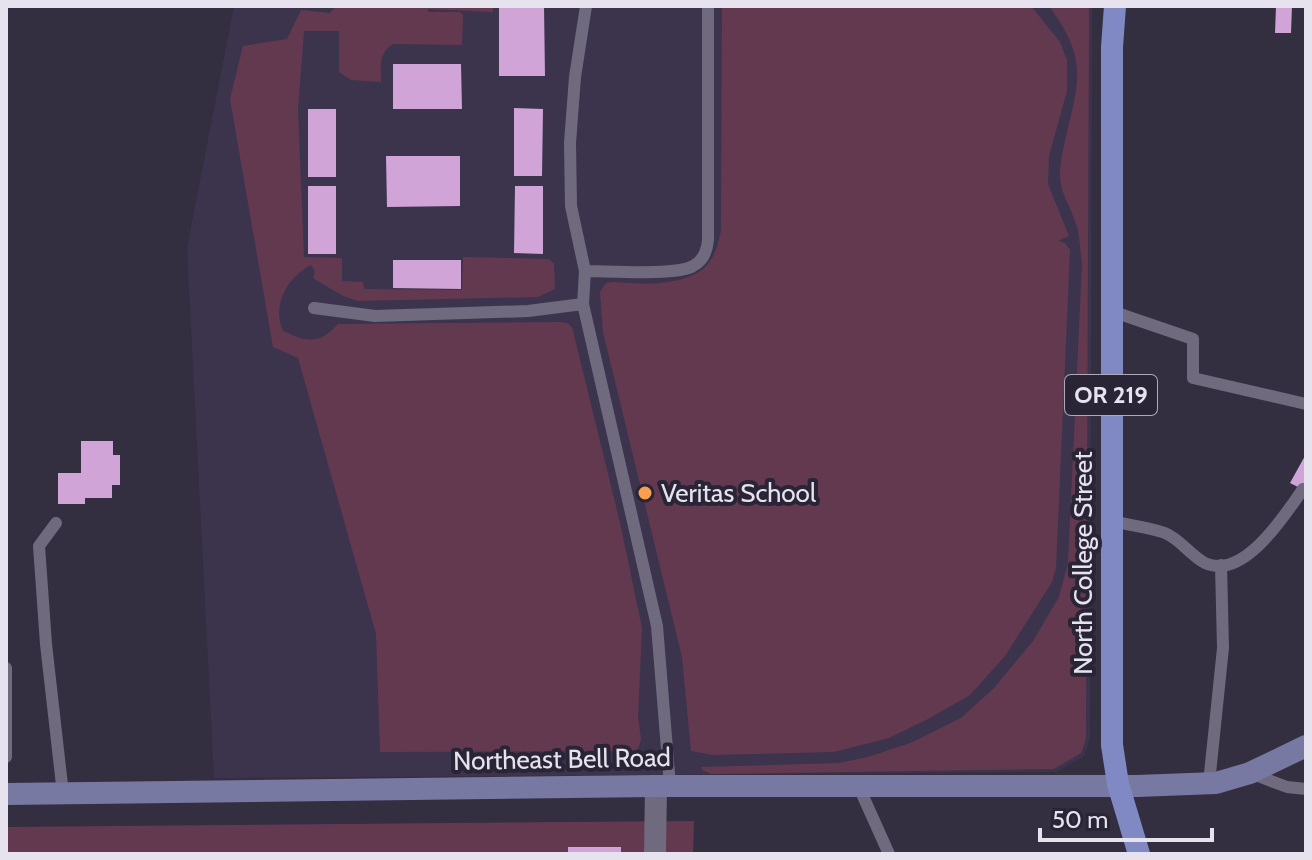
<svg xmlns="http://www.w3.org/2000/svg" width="1312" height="860" font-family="Cabin,sans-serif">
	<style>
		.built { fill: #3c344d }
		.green { fill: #633950 }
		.building { fill: #d0a4d6 }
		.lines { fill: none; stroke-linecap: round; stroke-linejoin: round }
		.service { stroke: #706a7f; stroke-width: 12 }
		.minor { stroke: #706a7f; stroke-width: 22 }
		.secondary { stroke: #7879a2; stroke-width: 22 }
		.primary { stroke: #8089c4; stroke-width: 22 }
		.poi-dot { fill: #fa9f4e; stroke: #292436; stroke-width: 3 }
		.labels { text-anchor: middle; stroke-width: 8; stroke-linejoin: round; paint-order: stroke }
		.shield { fill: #292436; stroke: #adaab8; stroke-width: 2 }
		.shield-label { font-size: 24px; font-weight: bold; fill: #e6e3ef }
		.poi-label { font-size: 26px; fill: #e6e3ef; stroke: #292436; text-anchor: start }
		.street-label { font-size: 26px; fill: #e6e3ef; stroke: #292436 }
	</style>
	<rect width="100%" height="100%" fill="#332e40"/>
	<path class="built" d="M234 6H1092L1090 738 1084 756 1056 772 214 778 187 248Z"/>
	<path class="green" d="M336 6H493V12L428 9V12H460L463 15 462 45 393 44C378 53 381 66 381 82L351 80 339 72V31H304L298 109 304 257 342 258V281L363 282 364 289 462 290 463 257 549 259 554 264 555 289 538 297 358 301 343 296 313 278 315 271 311 265C286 278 272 306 283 331 307 342 319 345 338 324L561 322 567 323 572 327 621 527 642 628 638 717 641 739 638 749 635 751 380 752 376 634 298 358 273 347 230 99 243 46 287 39 301 10 330 13Z
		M722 6H1031L1060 42 1067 60V91L1049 156 1048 184 1069 236 1058 241 1065 243 1070 250 1056 568 1052 582 1005 656 970 695 928 719 889 738 834 752 713 755 691 751 682 657 603 332 600 292 606 283C616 281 621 283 631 283 653 285 690 283 706 266 715 257 718 244 721 231Z
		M1049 6H1089L1086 739 1081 753 1054 769 712 774 702 770 701 767 839 763 868 757 913 742 961 718 994 688 1033 641 1059 597 1068 563 1082 264C1080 250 1080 234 1075 221 1070 205 1060 193 1060 175 1060 160 1064 146 1067 132 1081 76 1085 55 1049 6Z
		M694 821 693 854H6V827Z"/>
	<path class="building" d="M499 6H544L545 76H499Z
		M1276 6H1292L1291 33H1275Z
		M393 64H461L462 109H393Z
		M514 108 543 109 542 176H514Z
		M308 109H336V177H308Z
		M386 156H460V206L387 207Z
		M308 186H336V254H308Z
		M515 186H543V254L514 253Z
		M393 260H461V289L393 288Z
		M81 441H113V455H120V485H112V498H85V504H58V473H81Z
		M1306 454V491L1290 483Z
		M568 847H621V854H568Z"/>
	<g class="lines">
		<path class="service" d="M586 6 575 77 570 143 571 206 585 271 583 304 657 626 670 786
			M585 271C608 271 676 276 693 266 703 261 707 251 708 240V6
			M314 308 375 316 528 311 583 304
			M1111 311 1193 339V378L1306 404
			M1111 521C1128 525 1149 527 1165 533 1180 539 1191 556 1205 563 1243 581 1285 515 1303 489
			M56 523 39 546 46 644 63 794
			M6 668V757
			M1250 773 1287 787 1306 789
			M1209 783 1223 648 1221 565
			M858 785 889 854"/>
		<path class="minor" d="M655 854 656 786"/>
		<path class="secondary" d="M6 794 656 786H1137L1216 783 1250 773 1306 746"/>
		<path class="primary" d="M1115 6 1112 47V745L1118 784 1139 854"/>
	</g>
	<circle class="poi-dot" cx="645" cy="493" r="8"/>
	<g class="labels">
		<rect class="shield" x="1065" y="375" width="92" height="40" rx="6"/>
		<g class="shield-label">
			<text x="1111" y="403">OR 219</text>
		</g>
		<g class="poi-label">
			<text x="661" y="502">Veritas School</text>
		</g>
		<g class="street-label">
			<text transform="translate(1083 563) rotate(-90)" y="9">North College Street</text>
			<text transform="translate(562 759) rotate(-1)" y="9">Northeast Bell Road</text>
		</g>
	</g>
	<rect width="1312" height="860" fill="none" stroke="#e6e3ef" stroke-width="16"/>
	<path d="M1040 828v12h172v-12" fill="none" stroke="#e6e3ef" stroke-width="4"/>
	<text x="1052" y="828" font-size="24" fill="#e6e3ef" stroke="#292436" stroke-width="6" paint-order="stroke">50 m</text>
</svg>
